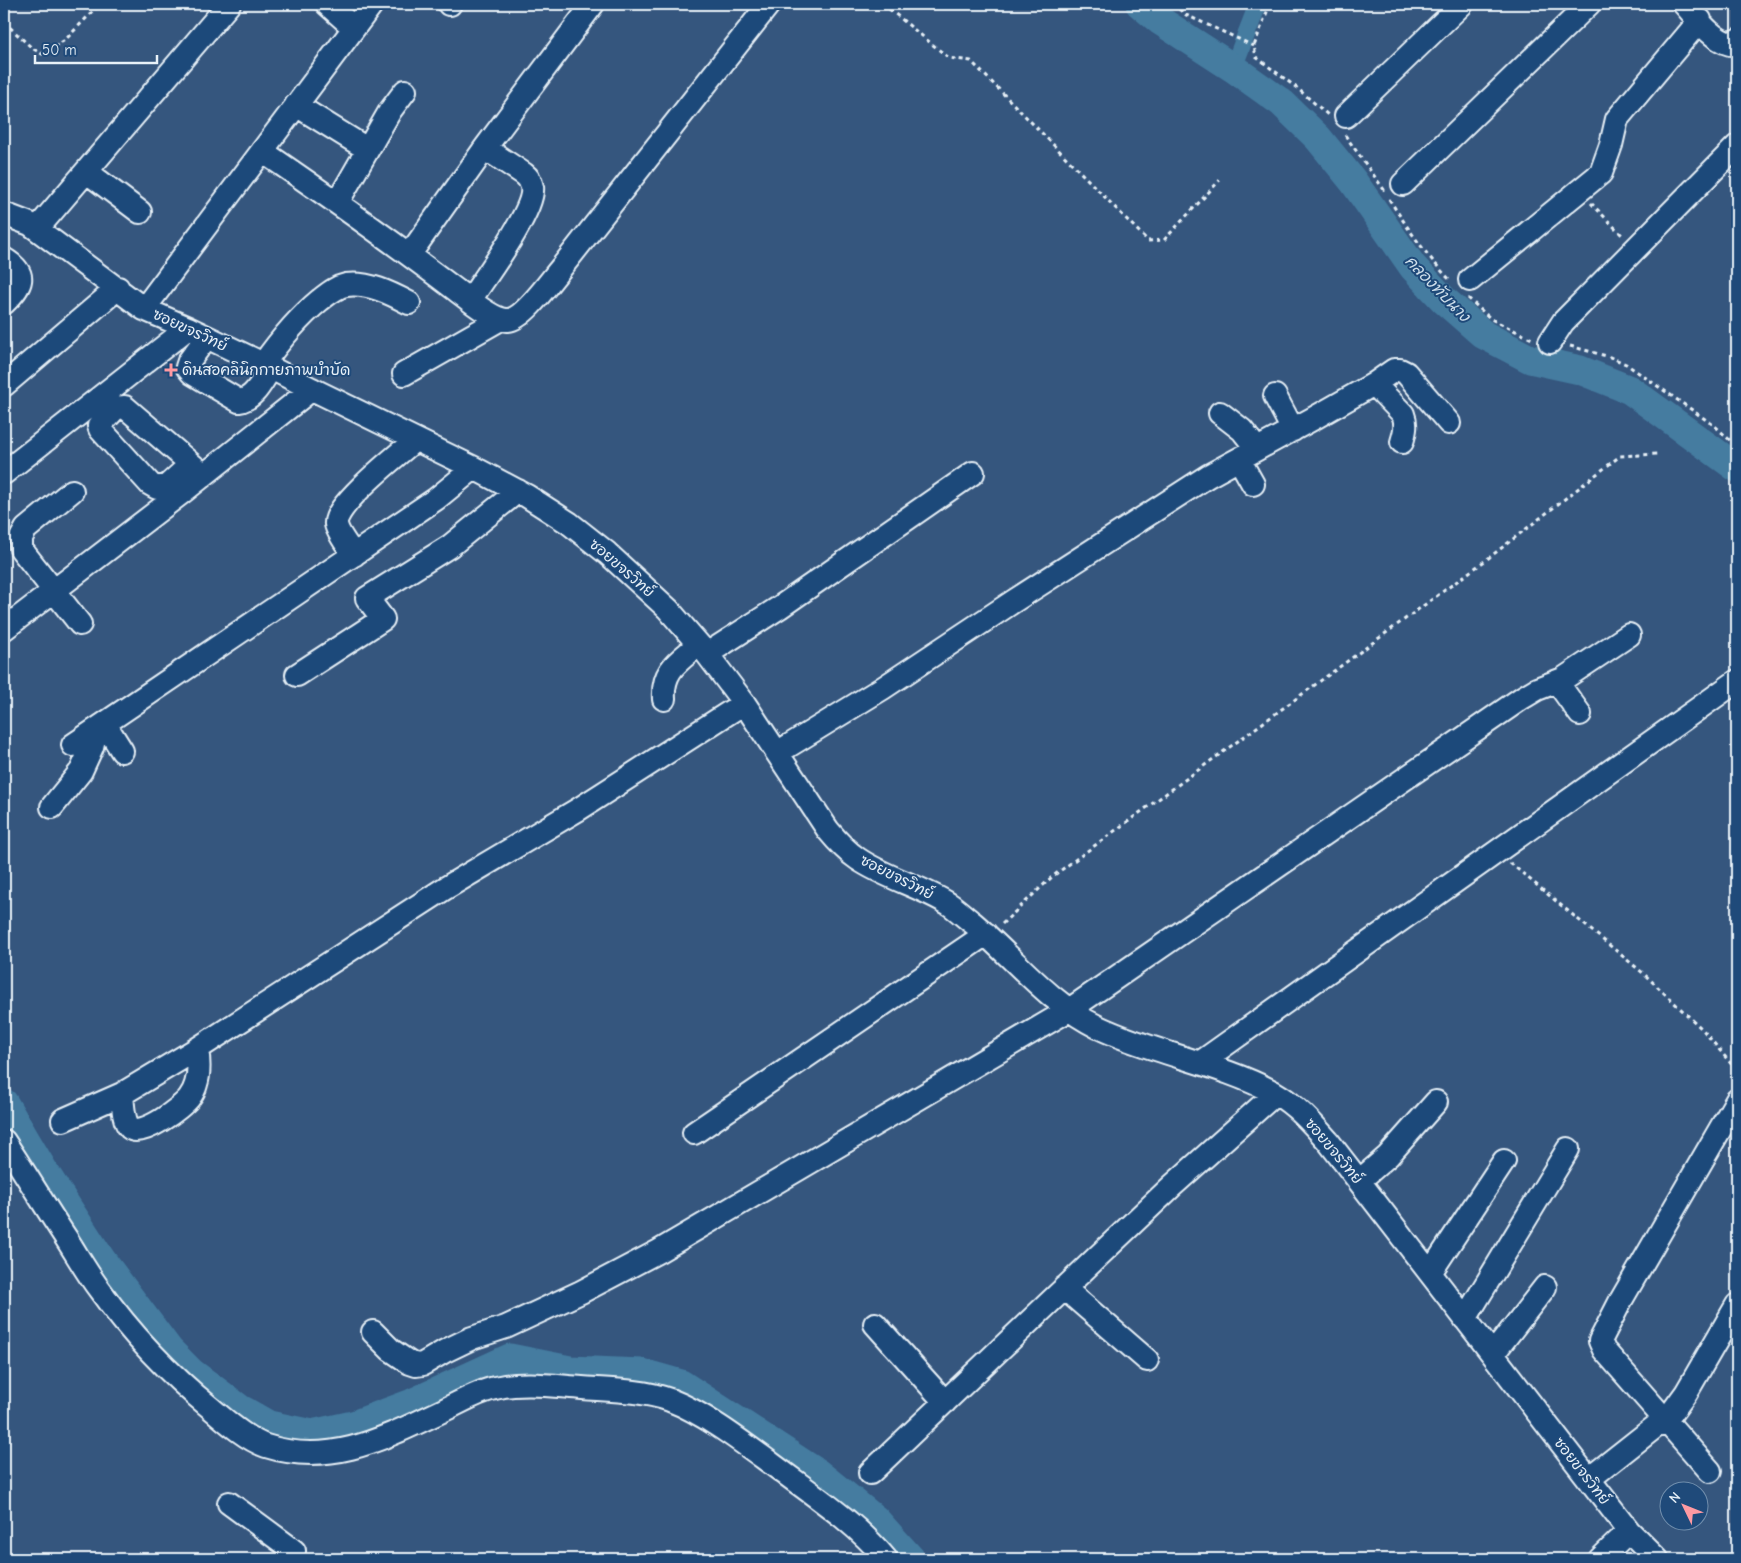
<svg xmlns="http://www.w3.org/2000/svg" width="1741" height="1563" font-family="'Comic Neue','Playpen Sans Thai',sans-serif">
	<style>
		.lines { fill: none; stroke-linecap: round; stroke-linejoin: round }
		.canal { stroke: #447ca0; stroke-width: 18 }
		.river { stroke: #447ca0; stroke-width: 29 }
		.minor-casing { stroke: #e8f1f8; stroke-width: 26 }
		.path { stroke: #e8f1f8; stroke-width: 3; stroke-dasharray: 4 4; stroke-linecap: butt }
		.minor { stroke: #1f4a7a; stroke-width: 22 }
		.poi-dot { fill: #ff9aa2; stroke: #1f4a7a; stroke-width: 2 }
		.labels { text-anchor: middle; stroke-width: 4; stroke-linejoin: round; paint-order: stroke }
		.street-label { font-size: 15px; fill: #e8f1f8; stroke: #1f4a7a }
		.poi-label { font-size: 15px; fill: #e8f1f8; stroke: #1f4a7a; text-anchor: start }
		.water-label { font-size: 16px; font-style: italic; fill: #cfdfeb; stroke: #1f4a7a }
	</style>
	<rect width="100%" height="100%" fill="#35567e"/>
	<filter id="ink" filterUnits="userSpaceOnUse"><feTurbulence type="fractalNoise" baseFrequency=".02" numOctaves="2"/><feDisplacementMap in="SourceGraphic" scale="10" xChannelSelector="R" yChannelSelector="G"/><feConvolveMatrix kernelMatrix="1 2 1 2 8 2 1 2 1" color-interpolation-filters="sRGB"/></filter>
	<g filter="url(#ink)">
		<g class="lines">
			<path class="canal" d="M1233 68 1258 4
				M4 1123 12 1116"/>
			<path class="river" d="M1140 4 1159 20 1233 68 1282 103 1318 138 1353 181 1413 267 1444 300 1484 335 1530 359 1580 370 1630 390 1737 468
				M4 1103 44 1171 101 1259 169 1350 192 1373 239 1408 269 1425 312 1434 353 1425 412 1403 510 1358 570 1370 642 1373 681 1384 819 1474 875 1519 911 1559"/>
			<g class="minor-casing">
				<path id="minor" d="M327 4 354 28
					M449 4H450
					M1684 4C1697 18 1711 39 1730 44L1737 40
					M296 105 367 149
					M1346 116 1462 4
					M262 151C328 196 393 242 456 290 468 299 494 321 508 320 524 319 550 281 561 268L769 4
					M87 172 140 212
					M1403 184 1589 4
					M337 203 390 111 405 91
					M4 214 30 224 144 309 188 328 263 364 312 389 474 468 527 496 569 523 607 553 668 609 707 654 744 703 828 830C837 841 846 851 858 859 886 878 920 886 949 904 958 910 965 917 973 923 1014 958 1049 1003 1098 1027 1155 1054 1219 1063 1275 1093 1296 1105 1312 1123 1328 1141L1629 1531 1657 1559
					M37 229 229 4
					M410 254 485 148 593 4
					M4 259C29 274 22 286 4 303
					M1470 280 1601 173 1611 145 1617 119 1700 20
					M470 300C484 279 536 209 532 187 531 181 528 177 524 174L485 148
					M144 309 372 4
					M207 337 189 361 187 367 192 373 239 401C255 399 263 379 271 368
					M1550 342 1563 322 1737 146
					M263 364C280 340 297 319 320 300 328 294 336 287 346 285 368 282 390 293 409 303
					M404 374 499 320
					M1374 384 1403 414C1407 424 1405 432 1402 442
					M4 385 118 288
					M1275 396 1293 430
					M1220 413 1242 430 1257 449
					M1239 459 1253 484
					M190 465 168 485 157 488 150 484 100 429 99 426 116 408 125 407 204 475
					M4 473 188 328
					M72 491 26 529 21 538V549L80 624
					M354 555C349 548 337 532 336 524 333 506 400 453 415 440
					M4 629 184 491 312 389
					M707 654 780 607 973 473
					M297 675 383 619 367 598 450 546 518 491
					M1557 682 1580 714
					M664 699C662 670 678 662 698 645
					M105 724 122 751
					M73 745 436 499 474 468
					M777 753 883 688 1014 601 1208 476 1316 417 1374 384 1394 370H1400L1406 373 1449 423
					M52 807 81 771 92 747 96 730
					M1201 1062 1737 681
					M122 1094C123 1104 123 1121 130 1128 142 1138 182 1107 189 1098 192 1094 195 1088 196 1084 200 1072 199 1061 197 1049
					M63 1120 122 1094 197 1049 444 889 579 809 744 703
					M694 1133 986 934
					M4 1141C25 1173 45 1206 66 1238 77 1255 87 1273 99 1289 131 1334 169 1374 212 1409 227 1422 248 1440 266 1446 332 1467 386 1437 444 1410 461 1402 477 1392 495 1388 523 1381 554 1386 582 1388 611 1390 642 1390 670 1400 704 1413 742 1442 772 1464 812 1494 854 1521 886 1559
					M1359 1181 1388 1156 1436 1102
					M1430 1273 1504 1161
					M1064 1288 1147 1360
					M1465 1319 1568 1149
					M875 1324 945 1402
					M373 1332 391 1350 410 1363 416 1365 423 1364 445 1351 472 1338 506 1327 581 1292 659 1251 1069 1010 1522 698 1537 689 1563 679 1629 635
					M1493 1354 1545 1287
					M1710 1471 1604 1350 1600 1341 1620 1302 1737 1100
					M870 1473 1171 1187 1275 1094
					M1589 1479 1670 1415 1686 1393 1737 1305
					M229 1503 289 1547 294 1551 293 1559
					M1600 1559 1629 1531"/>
			</g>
			<path class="path" d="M883 4 949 58 971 61 1148 241 1164 240 1220 180
				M1173 4 1186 15 1254 46
				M1270 4 1254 46 1256 57 1297 88 1328 115
				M4 22 32 48 42 54 65 40 100 4
				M1345 135 1385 191
				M1389 199C1409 230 1425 254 1451 281
				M1591 203 1623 236
				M1468 298 1491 319 1532 339
				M1570 346 1610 357 1626 364 1715 426 1737 447
				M1510 863 1643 973 1703 1030 1737 1071
				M1002 924 1053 876 1486 560 1620 456 1658 454"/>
			<use href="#minor" class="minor"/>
		</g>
	</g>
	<path class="poi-dot" d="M168.5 362.5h5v5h5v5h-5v5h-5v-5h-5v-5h5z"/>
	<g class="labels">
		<g class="street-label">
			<text transform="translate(190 330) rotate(25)" y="5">ซอยขจรวิทย์</text>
			<text transform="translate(622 568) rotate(41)" y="5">ซอยขจรวิทย์</text>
			<text transform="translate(897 877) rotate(27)" y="5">ซอยขจรวิทย์</text>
			<text transform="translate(1334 1151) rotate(50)" y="5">ซอยขจรวิทย์</text>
			<text transform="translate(1582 1471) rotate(52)" y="5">ซอยขจรวิทย์</text>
		</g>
		<g class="poi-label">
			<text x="182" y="375">ดินสอคลินิกกายภาพบำบัด</text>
		</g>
		<g class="water-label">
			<text transform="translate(1438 288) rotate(46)" y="6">คลองทับนาง</text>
		</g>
	</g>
	<rect width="1741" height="1563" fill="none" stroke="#1f4a7a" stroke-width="20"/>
	<rect x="10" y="10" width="1721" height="1543" fill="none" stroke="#e8f1f8" stroke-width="2" filter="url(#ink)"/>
	<g transform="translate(1684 1506) rotate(313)"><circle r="24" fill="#1f4a7a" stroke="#6f8dac"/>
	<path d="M0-4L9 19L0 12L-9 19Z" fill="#ff9aa2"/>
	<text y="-8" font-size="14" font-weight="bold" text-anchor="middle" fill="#e8f1f8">N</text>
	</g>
	<path d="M35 55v8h122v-8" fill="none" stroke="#e8f1f8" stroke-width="2.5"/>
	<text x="42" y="55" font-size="15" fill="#e8f1f8" stroke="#1f4a7a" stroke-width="4" paint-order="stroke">50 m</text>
</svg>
